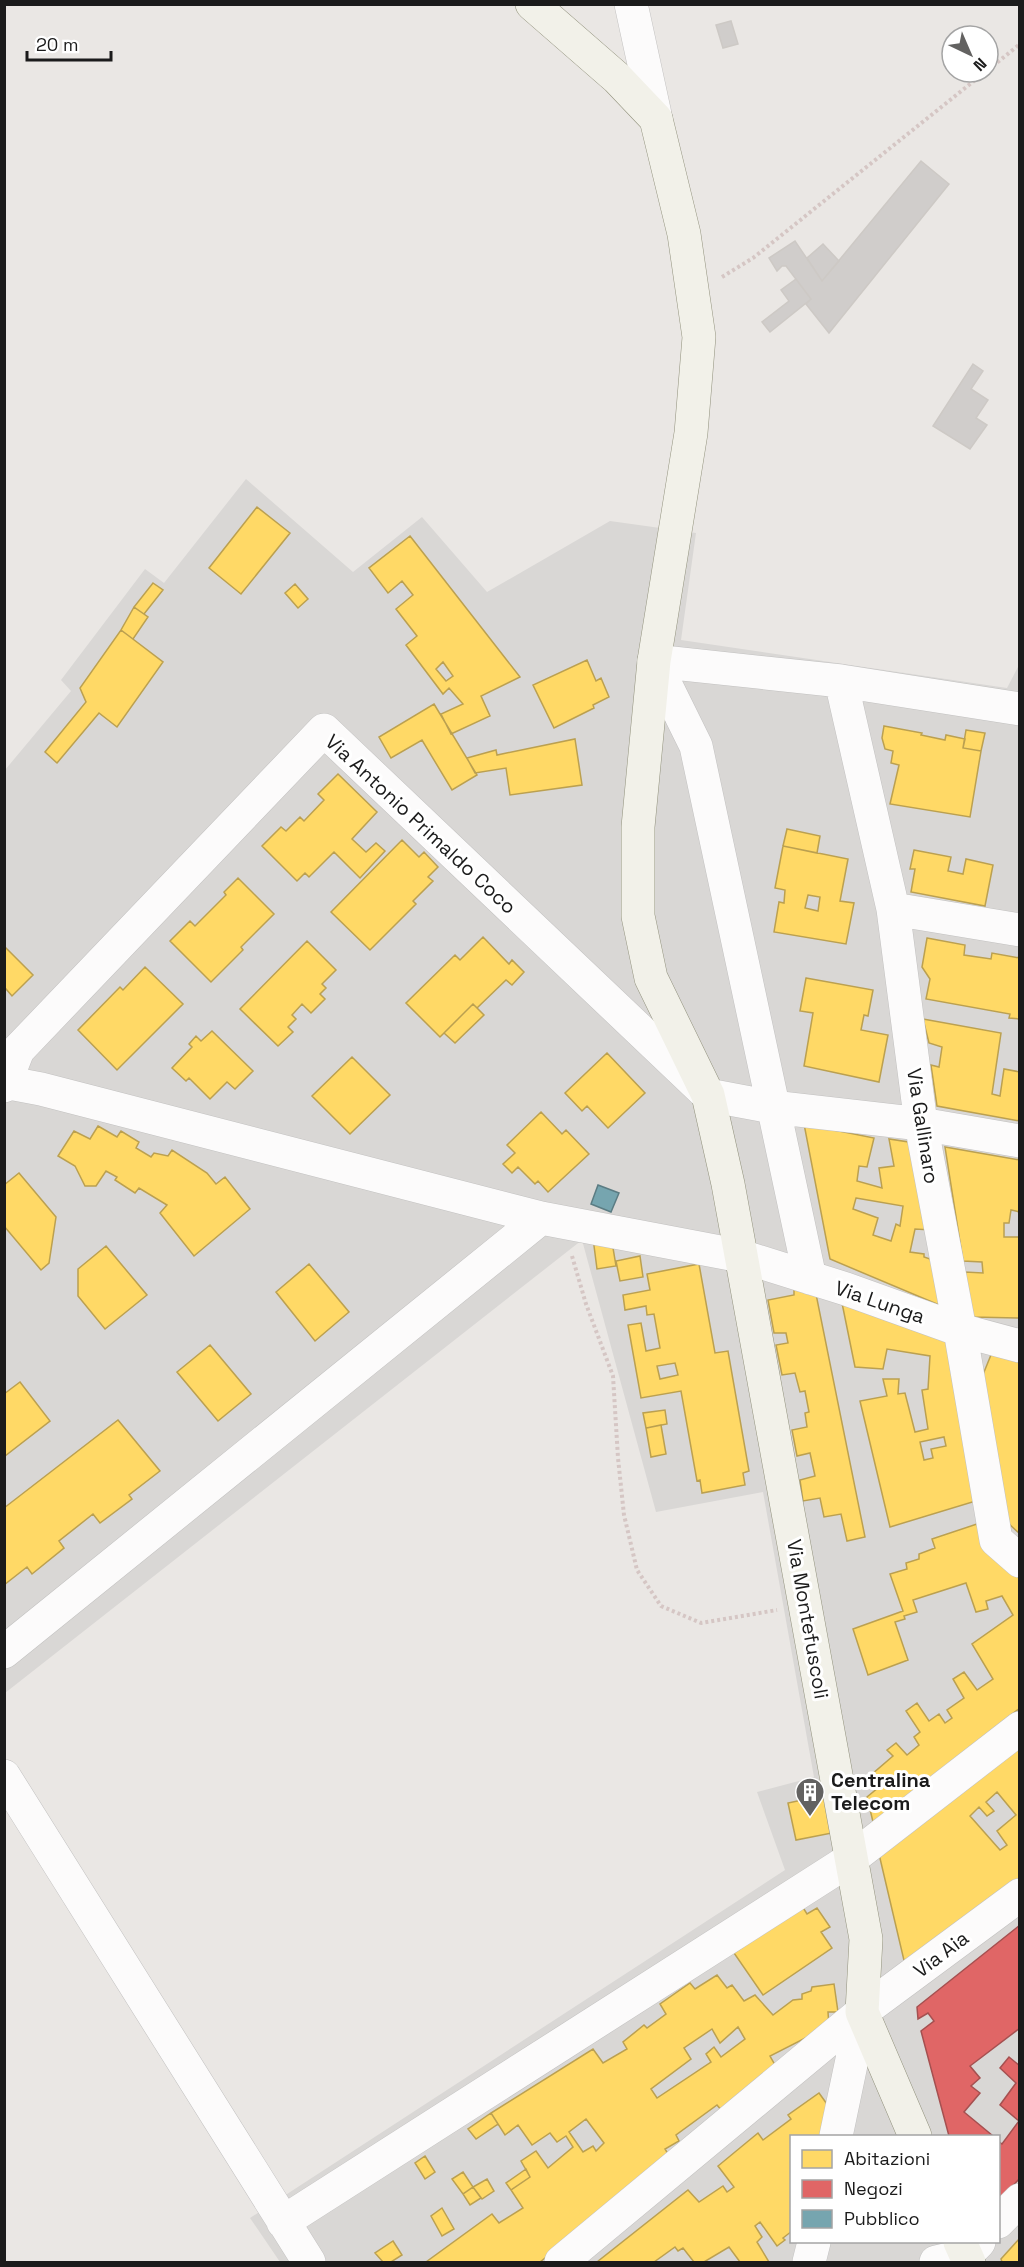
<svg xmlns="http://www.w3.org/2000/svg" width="1024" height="2267" font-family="'Space Grotesk',sans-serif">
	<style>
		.residential { fill: #d9d7d5; fill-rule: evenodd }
		.homes { fill: #ffd966; stroke: #bba050; stroke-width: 1.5; fill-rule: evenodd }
		.shops { fill: #e06666; stroke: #a55050; stroke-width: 1.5 }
		.public { fill: #76a5af; stroke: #5b7c83; stroke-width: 1.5 }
		.building { fill: #d0cdcb; stroke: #cdc9c5; stroke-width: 1.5 }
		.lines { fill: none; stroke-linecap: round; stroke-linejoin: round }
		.minor-casing { stroke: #c2c1c0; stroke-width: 34 }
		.secondary-casing { stroke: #92927d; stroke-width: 34 }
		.path { stroke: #d5c6c4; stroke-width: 4; stroke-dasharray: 3 3; stroke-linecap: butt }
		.minor { stroke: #fcfbfb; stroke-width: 33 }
		.secondary { stroke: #f2f1e9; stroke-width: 33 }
		.labels { text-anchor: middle; stroke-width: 6; stroke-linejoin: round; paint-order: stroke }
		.street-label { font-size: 20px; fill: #1b1b1b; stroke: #fff }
		.poi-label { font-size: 20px; font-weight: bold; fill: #1b1b1b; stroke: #fff; text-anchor: start }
	</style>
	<rect width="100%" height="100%" fill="#eae7e4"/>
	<path class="residential" d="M246 479 353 572 422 517 487 592 610 521 696 533 681 640 1007 688 1019 665V2262H280L250 2218 785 1870 757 1792 814 1777 763 1492 656 1512 582 1240 5 1693V770L71 691 61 680 145 569 164 583ZM792 2136H998V2242H792Z"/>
	<path class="homes" d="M257 507 290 533 241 594 209 568Z
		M410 536 520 677 481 696 490 716 451 734 441 714 463 704 449 688 443 694 406 645 417 636 396 609 413 595 402 581 388 593 369 568ZM443 662 453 676 446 681 436 669Z
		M153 583 163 590 144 614 134 607Z
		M295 584 308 599 298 608 285 593Z
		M134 607 148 617 133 639 121 630Z
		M121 630 163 662 117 727 99 713 57 763 45 752 86 702 80 688Z
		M587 660 596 681 601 678 609 697 593 705 594 708 554 728 533 685Z
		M434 704 477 775 452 790 422 740 391 758 379 737Z
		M884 726 922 733 921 735 945 740 946 735 965 739 963 748 981 751 970 817 890 804 899 765 891 763 893 751 885 749 882 738Z
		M966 730 985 733 981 751 963 748Z
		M575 739 582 785 510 795 506 768 475 773 467 758 496 750 497 755Z
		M338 774 377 812 352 839 366 852 376 843 385 851 360 878 334 852 309 877 305 873 297 881 262 846 281 827 286 831 300 817 304 821 324 800 318 794Z
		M787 829 820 836 817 853 783 846Z
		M402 840 419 857 424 852 438 867 428 877 433 881 413 901 416 904 370 950 331 912Z
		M783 846 848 859 840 901 854 903 846 944 774 932 779 902 784 903 785 890 775 888ZM808 895 820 897 818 911 805 908Z
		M914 850 951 857 948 871 963 874 966 859 993 865 985 906 911 892 915 869H910Z
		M238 878 274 914 241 947 243 950 211 982 170 941 190 921 195 926 226 895 224 892Z
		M483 937 509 964 512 960 524 972 512 985 506 980 477 1008 473 1004 440 1037 406 1003 455 955 460 960Z
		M927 938 965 945 964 955 991 959 992 953 1020 958V1019L1009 1018 1010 1014 926 999 930 979 922 967Z
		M307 941 336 970 322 984 326 988 320 994 325 999 311 1013 302 1004 292 1015 296 1019 288 1027 293 1032 278 1046 240 1009Z
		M4 946 33 975 12 996 6 989 4 990Z
		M145 967 183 1004 117 1070 78 1030 120 987 123 990Z
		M806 978 873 990 868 1016 864 1015 861 1030 888 1035 879 1082 804 1066 813 1013 800 1011Z
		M473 1004 484 1015 455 1043 444 1033Z
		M923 1019 1001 1033 992 1094 1000 1096 1004 1069 1020 1072V1121L937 1106 931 1065 939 1067 942 1047 929 1043Z
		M212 1031 253 1071 235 1089 227 1082 210 1099 189 1078 186 1081 172 1068 192 1047 189 1044 196 1036 201 1041Z
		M607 1053 645 1093 608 1128 587 1106 582 1111 565 1093Z
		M352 1057 390 1095 350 1134 312 1096Z
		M541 1112 562 1134 566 1130 589 1154 548 1192 538 1181 535 1184 518 1167 512 1173 503 1164 515 1153 507 1145Z
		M804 1124 874 1138 867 1167 859 1166 857 1181 882 1188 879 1168 894 1166 889 1139 915 1143 931 1230 915 1229 910 1252 924 1254V1257L936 1261 944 1307 830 1259ZM856 1198 903 1206 900 1226 896 1224 891 1241 873 1235 878 1218 853 1209Z
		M98 1126 117 1137 121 1131 139 1142 136 1148 151 1157 154 1153 168 1156 172 1150 207 1173 216 1184 225 1177 250 1209 194 1256 160 1213 167 1205 139 1188 135 1193 115 1180 117 1177 106 1171 96 1186H85L75 1166 58 1156 74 1131 90 1139Z
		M945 1147 1020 1160V1212L1011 1210 1009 1223H1004V1237H1020V1318L972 1317 965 1272 983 1273 982 1262 963 1261Z
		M19 1173 56 1217 49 1263 41 1270 4 1226V1185Z
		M593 1238 612 1242 616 1266 597 1269Z
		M106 1246 147 1295 105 1329 78 1296V1269Z
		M640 1256 643 1277 620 1281 616 1261Z
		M309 1264 349 1312 315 1341 276 1292Z
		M699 1264 715 1353 728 1351 749 1471 743 1473 745 1485 702 1493 700 1480 697 1481 681 1391 641 1398 628 1325 641 1323 646 1351 660 1348 654 1314 647 1315 646 1306 625 1310 623 1295 650 1290 647 1274ZM675 1363 678 1375 660 1379 657 1366Z
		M794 1287 816 1294 865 1537 847 1541 841 1514 824 1517 820 1498 803 1501 800 1480 815 1476 810 1453 797 1456 792 1430 807 1427 805 1413 809 1412 805 1391 800 1392 795 1373 782 1375 776 1345 788 1343 786 1333H774L768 1300 794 1295Z
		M842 1303 949 1337 979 1500 890 1527 860 1401 887 1396 883 1379H899L898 1394 905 1393 915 1432 928 1429 922 1390 928 1389 930 1356 887 1349 883 1369 855 1367ZM944 1437 946 1446 931 1449 933 1458 924 1460 920 1442Z
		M210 1345 251 1394 218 1421 177 1372Z
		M993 1350 1020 1359V1534L1008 1523 982 1377Z
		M20 1382 50 1421 5 1456 4 1394Z
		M665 1410 667 1424 646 1428 643 1413Z
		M118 1420 160 1471 129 1495 132 1499 100 1523 93 1514 59 1541 64 1548 32 1574 27 1567 4 1585V1508Z
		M661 1425 666 1454 651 1457 646 1428Z
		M983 1522 1020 1573V1708L905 1798 874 1826 867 1797 879 1787 871 1775 893 1756 887 1750 896 1743 907 1755 919 1745 914 1737 920 1732 906 1711 917 1703 929 1721 939 1714 945 1723 952 1718 947 1710 964 1698 953 1679 964 1672 977 1690 993 1679 972 1644 1013 1615 1002 1596 986 1601 988 1609 976 1612 966 1583 913 1600 917 1612 904 1616 905 1619 895 1622 908 1660 868 1675 853 1629 903 1611 890 1574 907 1569 906 1563 919 1559V1554L935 1548 932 1539Z
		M1020 1744V1878L906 1969 879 1854ZM997 1792 1016 1815 997 1831 1007 1845 1000 1850 970 1816 979 1807 987 1816 994 1811 986 1802Z
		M825 1795 832 1833 796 1840 788 1803Z
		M802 1906 807 1914 817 1908 830 1927 821 1932 832 1948 763 1995 734 1953Z
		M717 1975 727 1988 732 1985 744 2001 755 1995 773 2015 793 2000 802 1999V1994L811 1991 812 1987 834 1984 838 2012H828L829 2026 770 2056 779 2072 722 2111 717 2105 676 2135 679 2141 665 2149 670 2157 540 2262H426L492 2214 499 2223 523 2208 511 2190 530 2177 521 2161 536 2151 548 2168 573 2147 566 2136 557 2142 550 2133 532 2145 518 2125 505 2135 491 2113 593 2049 603 2063 627 2049 623 2042 644 2025 647 2028 666 2014 660 2004 690 1983 695 1989ZM738 2027 745 2039 721 2057 714 2047 706 2054 711 2062 657 2098 651 2089 691 2059 684 2048 712 2029 720 2043ZM586 2119 604 2143 596 2151 593 2146 583 2152 569 2132Z
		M819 2093 832 2111 828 2136H792V2231L783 2238 785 2240 777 2246 760 2222 755 2226 762 2237 757 2242 769 2262H740L729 2247 704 2262H694L683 2248 678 2251 675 2247 654 2262H597L688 2190 699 2202 723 2186 727 2192 734 2187 718 2166 758 2133 763 2140 791 2119 788 2115Z
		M491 2113 498 2124 476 2139 468 2129Z
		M425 2156 435 2172 425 2179 415 2163Z
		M526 2169 530 2177 511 2190 506 2183Z
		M463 2172 473 2187 463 2194 452 2179Z
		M487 2179 494 2191 482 2199 473 2187Z
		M473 2187 481 2198 470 2205 463 2194Z
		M442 2208 454 2229 442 2236 431 2216Z
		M1020 2238V2262H1002L1001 2259Z
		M393 2241 402 2255 391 2262H383L375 2253Z"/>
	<path class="shops" d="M1020 1925V2028L970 2066 980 2078 971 2086 980 2093 964 2112 993 2136H949L921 2031 934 2021 928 2013 918 2019 917 2007Z
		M1009 2057 1020 2066V2178L998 2202V2141L1002 2144 1019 2121 1000 2105 1016 2083 1000 2068Z"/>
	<path class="public" d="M598 1185 619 1193 611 1212 591 1204Z"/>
	<path class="building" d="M731 21 738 44 723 48 716 25Z
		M921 161 949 184 829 333 806 304 811 299 786 266H782L777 271 769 258 795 241 822 281Z
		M823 244 839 261 822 281 807 258Z
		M796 279 811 299 770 332 762 322 789 301 781 290Z
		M973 364 983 371 971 389 988 400 976 418 987 425 970 449 933 426Z"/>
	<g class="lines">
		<g class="minor-casing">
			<path id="minor" d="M631 4 656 119
				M654 661 696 746 810 1278
				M654 661 841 681 1020 709
				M841 681 893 909 921 1124 960 1330 996 1540 1020 1561
				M893 909 1020 930
				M4 1082 41 1089 541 1218 741 1256 846 1289 960 1330 1020 1346
				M4 1086 18 1050 324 730 708 1095 772 1107 921 1124 1020 1141
				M4 1652 541 1218
				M4 1776 309 2262
				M836 2136 862 2012
				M283 2222 851 1859 1020 1728
				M998 2222 1020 2200
				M561 2262 862 2012 1020 1895
				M809 2262 814 2242
				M936 2262 966 2255 979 2242"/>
		</g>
		<g class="secondary-casing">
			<path id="secondary" d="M532 4 617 78 656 119 684 234 699 337 691 433 654 661 638 827V916L651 978 708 1095 728 1184 866 1939 862 2012 915 2136
				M960 2242 969 2262"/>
		</g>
		<path class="path" d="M988 70 1020 44
			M722 277 753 258 985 72
			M572 1256 586 1304 613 1376 618 1458 624 1515 637 1570 661 1606 701 1623 777 1610"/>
		<use href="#minor" class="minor"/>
		<use href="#secondary" class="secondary"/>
	</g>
	<defs>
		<g id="building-pin" transform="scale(1.5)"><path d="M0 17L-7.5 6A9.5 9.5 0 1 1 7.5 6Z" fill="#636261" stroke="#fff"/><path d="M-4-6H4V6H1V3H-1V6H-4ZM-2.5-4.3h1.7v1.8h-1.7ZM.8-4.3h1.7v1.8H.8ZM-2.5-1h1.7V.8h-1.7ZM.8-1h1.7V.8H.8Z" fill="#fff"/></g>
	</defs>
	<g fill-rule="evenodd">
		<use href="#building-pin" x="810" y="1792"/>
	</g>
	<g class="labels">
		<g class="street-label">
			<text transform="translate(421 824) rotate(43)" y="7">Via Antonio Primaldo Coco</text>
			<text transform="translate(923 1126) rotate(81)" y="7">Via Gallinaro</text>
			<text transform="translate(880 1302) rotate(19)" y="7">Via Lunga</text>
			<text transform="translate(808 1619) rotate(80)" y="7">Via Montefuscoli</text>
			<text transform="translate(941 1954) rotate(-37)" y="7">Via Aia</text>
		</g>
		<g class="poi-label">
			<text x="831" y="1787">Centralina<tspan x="831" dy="23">Telecom</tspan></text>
		</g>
	</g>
	<rect width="1024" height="2267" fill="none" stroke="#1b1b1b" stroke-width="12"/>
	<rect x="790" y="2135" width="210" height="108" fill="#ffffff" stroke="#a4a4a4" stroke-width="1.5"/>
	<rect x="802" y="2150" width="30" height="18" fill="#ffd966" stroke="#a4a4a4" stroke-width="1.5"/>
	<text x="844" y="2165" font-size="18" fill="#1b1b1b">Abitazioni</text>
	<rect x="802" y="2180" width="30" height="18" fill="#e06666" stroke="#a4a4a4" stroke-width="1.5"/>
	<text x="844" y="2195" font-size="18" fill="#1b1b1b">Negozi</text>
	<rect x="802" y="2210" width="30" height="18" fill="#76a5af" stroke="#a4a4a4" stroke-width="1.5"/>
	<text x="844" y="2225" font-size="18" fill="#1b1b1b">Pubblico</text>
	<g transform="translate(970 54) rotate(136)"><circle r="28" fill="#ffffff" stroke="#a4a4a4" stroke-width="1.5"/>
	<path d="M0-4.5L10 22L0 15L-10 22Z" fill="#636261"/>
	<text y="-9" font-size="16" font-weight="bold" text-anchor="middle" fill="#1b1b1b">N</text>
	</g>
	<path d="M27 51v9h84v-9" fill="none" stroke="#1b1b1b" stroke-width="3"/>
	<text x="36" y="51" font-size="18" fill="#1b1b1b" stroke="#ffffff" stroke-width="4.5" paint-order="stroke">20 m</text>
</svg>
